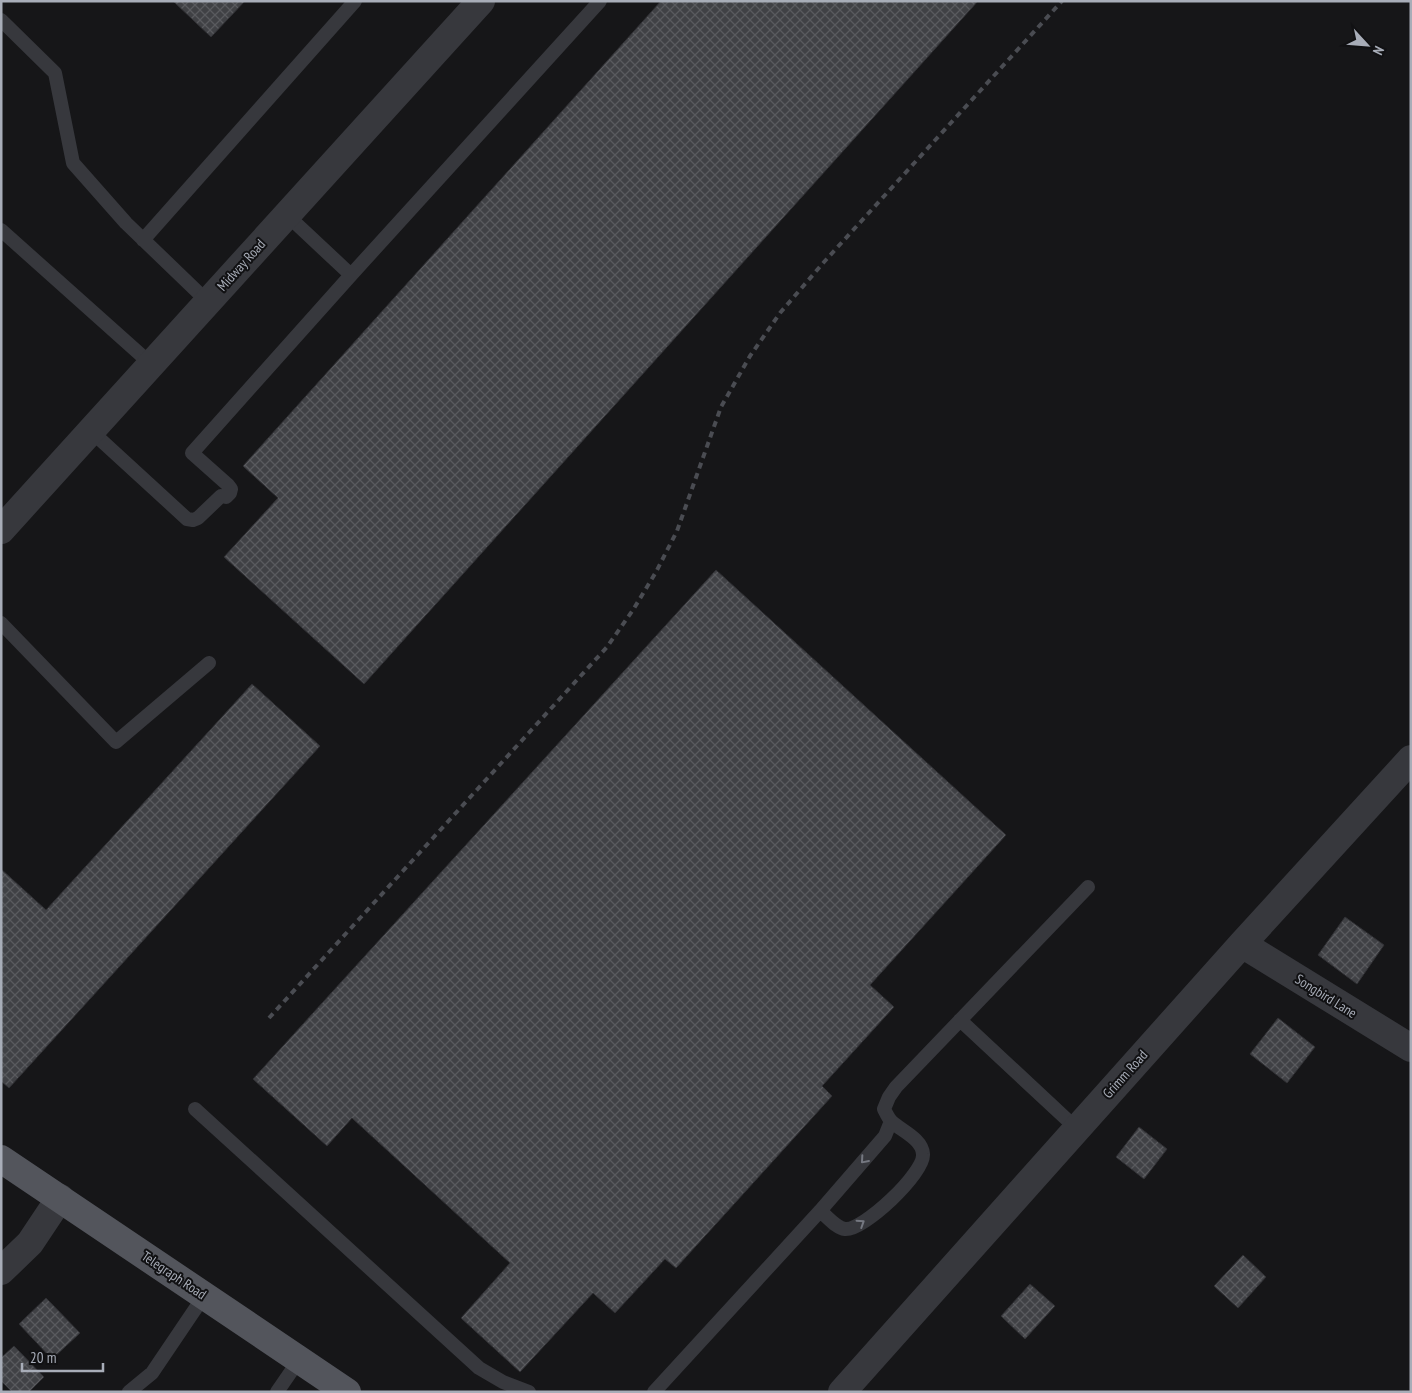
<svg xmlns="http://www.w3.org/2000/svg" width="1412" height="1393" font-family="'PT Sans Narrow',sans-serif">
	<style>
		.building { fill: url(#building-cross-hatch); stroke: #303034 }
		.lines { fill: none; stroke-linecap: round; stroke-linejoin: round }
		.service { stroke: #37383d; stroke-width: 14 }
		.minor { stroke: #37383d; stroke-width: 28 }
		.primary { stroke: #53555c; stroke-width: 28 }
		.rail { stroke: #4a4c52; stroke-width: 4; stroke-dasharray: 6 5; stroke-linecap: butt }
		.oneway { stroke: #757881 }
		.labels { text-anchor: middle; stroke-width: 4; stroke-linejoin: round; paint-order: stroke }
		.street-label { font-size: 14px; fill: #a8adb8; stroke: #111113 }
	</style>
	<defs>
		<pattern id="building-cross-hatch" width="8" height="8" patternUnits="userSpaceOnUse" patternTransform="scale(1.25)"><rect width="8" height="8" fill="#404145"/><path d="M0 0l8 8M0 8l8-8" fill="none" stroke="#595a5e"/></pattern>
	</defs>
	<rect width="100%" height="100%" fill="#161618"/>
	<path class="building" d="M173 1H245L211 37Z
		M661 1H978L364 684 224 557 278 498 243 466Z
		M716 570 1006 835 870 985 894 1007 822 1086 832 1096 676 1268 665 1259 615 1313 593 1293 520 1372 461 1318 510 1263 352 1118 327 1146 253 1079Z
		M252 684 320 746 9 1088 1 1081V869L46 910Z
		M1345 917 1384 945 1357 984 1318 955Z
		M1278 1018 1315 1047 1287 1083 1250 1054Z
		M1139 1127 1167 1149 1144 1179 1116 1157Z
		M1243 1255 1266 1277 1238 1308 1214 1286Z
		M1030 1284 1055 1306 1025 1339 1001 1316Z
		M46 1298 80 1333 52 1359 19 1324Z
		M14 1346 44 1377 29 1392H12L1 1381V1356L2 1357Z"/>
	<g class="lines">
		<path class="service" d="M1 20 55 73 73 163 126 223 208 302
			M1 230 151 364
			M143 240 355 1
			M351 275 600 1
			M91 431 187 519 193 520 198 518 221 496 226 497 230 493 231 489 228 485 192 453 351 275 287 215
			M1 623 116 742 209 663
			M960 1020 1076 1128
			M195 1109 479 1368 503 1382 529 1392
			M820 1211C827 1216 836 1228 845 1229 863 1231 925 1173 923 1154 922 1139 902 1131 892 1122 888 1118 886 1113 884 1109L889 1097 896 1087 1088 887
			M129 1392 152 1373 204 1296
			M277 1392 299 1360
			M654 1392 820 1211 885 1136 891 1121"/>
		<path class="minor" d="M1 530 481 1
			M1242 944 1411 1048
			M1 1271 30 1243 60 1198
			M842 1392 1242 944 1411 759"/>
		<path class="primary" d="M1 1159 347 1392"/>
		<path class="rail" d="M269 1018 607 647 633 610 656 572 677 531 721 407 750 356 780 313 824 262 1062 1"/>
	</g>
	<defs><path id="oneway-chevron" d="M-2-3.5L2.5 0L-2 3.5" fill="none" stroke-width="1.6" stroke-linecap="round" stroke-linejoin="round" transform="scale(1.25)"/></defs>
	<g class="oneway">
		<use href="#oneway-chevron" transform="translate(864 1160) rotate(131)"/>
		<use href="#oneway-chevron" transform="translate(861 1223) rotate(-33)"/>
	</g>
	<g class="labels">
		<g class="street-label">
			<text transform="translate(241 265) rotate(-48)" y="5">Midway Road</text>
			<text transform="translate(1326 996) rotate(32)" y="5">Songbird Lane</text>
			<text transform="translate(1125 1074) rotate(-48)" y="5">Grimm Road</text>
			<text transform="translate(174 1275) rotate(34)" y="5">Telegraph Road</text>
		</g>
	</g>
	<rect width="1412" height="1393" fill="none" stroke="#a8adb8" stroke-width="5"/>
	<g transform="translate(1367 45) rotate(116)" stroke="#111113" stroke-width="4" paint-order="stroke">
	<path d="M0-4L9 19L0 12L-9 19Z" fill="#a8adb8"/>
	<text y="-8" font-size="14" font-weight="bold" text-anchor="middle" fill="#a8adb8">N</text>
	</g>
	<path d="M22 1363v8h81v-8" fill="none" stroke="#a8adb8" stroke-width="2.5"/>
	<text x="30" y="1363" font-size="15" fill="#a8adb8" stroke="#111113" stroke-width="4" paint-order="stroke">20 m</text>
</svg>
